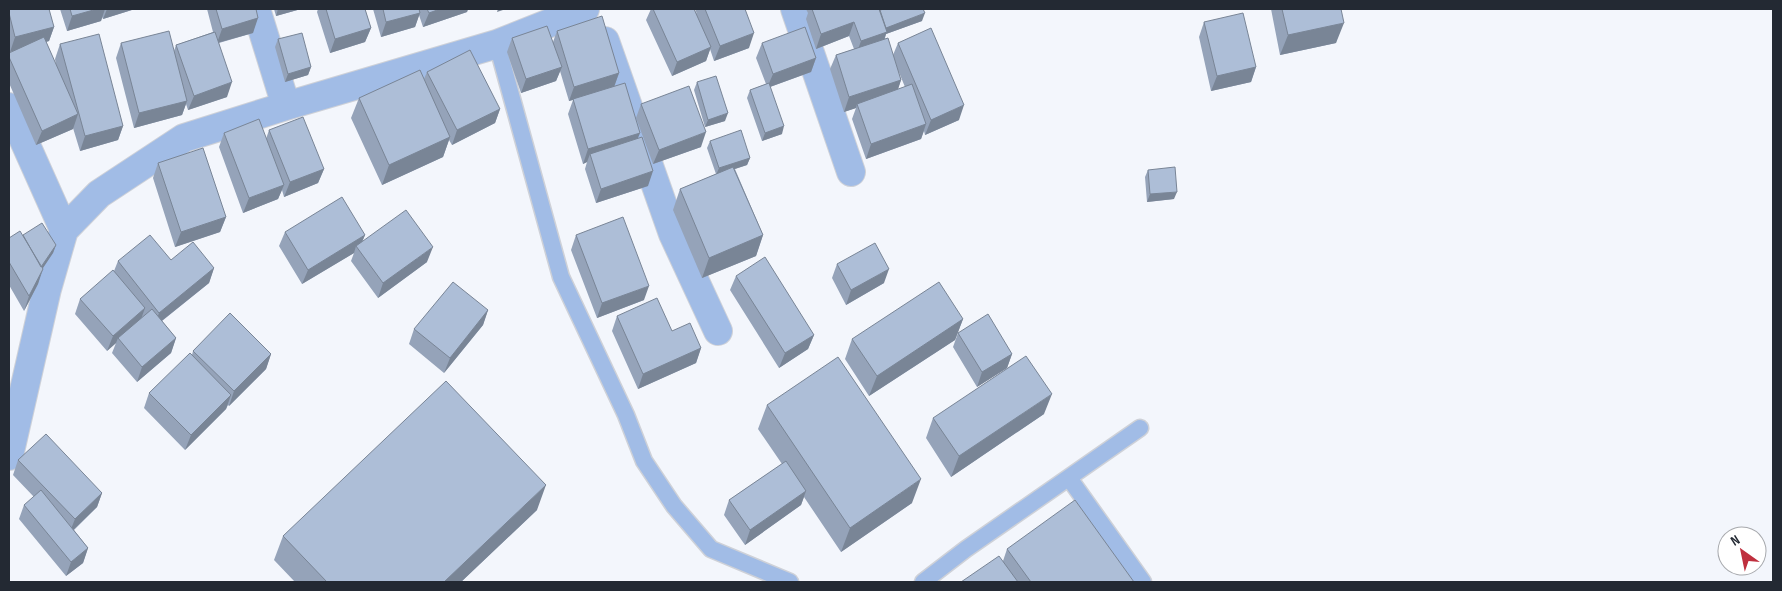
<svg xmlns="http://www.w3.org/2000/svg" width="1782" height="591" font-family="'Sofia Sans Condensed',sans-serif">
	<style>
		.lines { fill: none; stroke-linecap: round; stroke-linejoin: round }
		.service-casing { stroke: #ced1d8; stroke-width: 19 }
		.minor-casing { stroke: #ced1d8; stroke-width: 30 }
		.service { stroke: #a1bce6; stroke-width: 16 }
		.minor { stroke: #a1bce6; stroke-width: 28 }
		.wall { fill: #95a3b9; fill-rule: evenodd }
		.shaded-wall { fill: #798596 }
		.building { fill: #adbed7; stroke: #798596 }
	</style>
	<rect width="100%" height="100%" fill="#f3f6fc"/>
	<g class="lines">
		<g class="service-casing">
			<path id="service" d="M497 44 561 277 626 415 644 461 674 506 711 549 790 582
				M1069 478 1143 582
				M923 582 966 549 1140 428"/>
		</g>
		<g class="minor-casing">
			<path id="minor" d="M256 9 286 106
				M795 9 851 172
				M605 41 673 234 718 331
				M9 107 64 230
				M9 456 47 289 64 230 99 194 184 138 286 106 497 44 585 9"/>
		</g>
		<use href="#service" class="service"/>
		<use href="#minor" class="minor"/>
	</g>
	<path class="wall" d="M9 9 54 27 49 41 46 42 56 65 55 59 60 44 123 126 118 140 80 151 73 128V129L36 145 9 83V53L14 51 10 52 9 47Z
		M60 9H135L103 19 102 17 101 21 67 31Z
		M207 9H256L253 33 219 43 227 97 188 110 186 104 182 115 134 128 116 58 121 43 174 51 176 45 213 32Z
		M274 9H301L276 16Z
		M318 9H365L371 28 365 42 330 53 317 12Z
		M373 9H468L467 12 423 27 419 15 415 27 381 37Z
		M651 9H694L697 14 695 9H745L749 48 714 61 710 49 706 61 672 76 646 20Z
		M806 9H879L880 10 922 21 886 34 885 38 893 55 898 43 959 120 925 135 924 131 921 139 866 159 852 119 856 108 844 112 830 69 836 55 854 49 849 36 816 49 806 19 808 13ZM898 70 905 87 898 89 901 80Z
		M1271 9H1341L1336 43 1280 55Z
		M1204 22 1256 67 1251 82 1211 91 1199 37Z
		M557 31 619 73 614 87 638 139 648 186 596 203 585 169 587 162 583 164 568 114 573 100 569 101 560 71 556 81 521 93 507 52 512 38 553 42Z
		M278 39 311 67 308 75 285 82 275 47Z
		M762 43 816 58 811 72 770 87 782 134 762 141 747 98 750 90 766 84 756 58Z
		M427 72 500 109 495 123 452 145 449 140 443 157 382 185 351 118 359 98 424 79Z
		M697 82 725 121 705 127 694 90Z
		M641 104 701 147 653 164 636 118Z
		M269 130 324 169 318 183 284 197 282 190 278 199 243 213 219 147 224 133 266 139Z
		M710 141 750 158 747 165 735 169 763 235 756 256 702 278 673 210 680 189 716 174 707 148Z
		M158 163 226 217 220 232 175 247 153 178Z
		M1148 170 1174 199 1147 202 1145 177Z
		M285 232 365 235 362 242 427 262 378 298 351 261 354 253 302 284 279 246Z
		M23 235 56 245 53 253 42 269 38 284 24 311 9 285V238Z
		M576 235 644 300 597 318 571 250Z
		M171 260 214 268 209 283 162 321 176 338 171 353 137 382 112 353 116 343 107 351 75 314 80 299 114 271 118 261Z
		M837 264 884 283 846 305 832 278Z
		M736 276 814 335 808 349 779 368 730 290Z
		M488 310 483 325 444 373 409 344 414 329Z
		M617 316 672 331 701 348 696 363 638 389 612 331Z
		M963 319 955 340 869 396 845 359 852 339Z
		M958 333 1012 354 1007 368 977 387 953 347Z
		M193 351 271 354 266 369 229 406 228 405 226 409 185 450 144 408 149 393 192 355Z
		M767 405 912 503 841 552 804 497 801 505 745 545 724 515 729 500 782 464 758 429Z
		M1044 414 951 477 926 438 933 418Z
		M18 460 102 493 97 507 74 530 88 548 83 563 66 576 19 519 24 505 34 497 13 475Z
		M537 510 461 582H295L274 560 283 536Z
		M1007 549 1134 582H961L1003 561Z"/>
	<path class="shaded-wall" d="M97 9H105L101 21 67 31 72 16Z
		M107 9H135L103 19Z
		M278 9H301L276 16Z
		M440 9H468L467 12 423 27 429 13Z
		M498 9H506L497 12Z
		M420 13 415 27 381 37 386 22Z
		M925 13 922 21 886 34 882 46 856 55 861 41 885 28Z
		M258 18 253 33 217 43 222 29Z
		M854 22 849 36 816 49 821 34Z
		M1344 23 1336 43 1280 55 1288 35Z
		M54 27 49 41 10 52 15 37Z
		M371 28 365 42 330 53 335 39Z
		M754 33 749 48 714 61 720 46Z
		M711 47 706 61 672 76 677 62Z
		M816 58 811 72 767 88 773 74Z
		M311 67 308 75 285 82 288 74Z
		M562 67 556 81 521 93 526 79Z
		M1256 67 1251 82 1211 91 1217 76Z
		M619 73 614 87 569 101 574 87Z
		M901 80 896 95 857 104 856 108 844 112 849 97Z
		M232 82 227 97 188 110 194 96Z
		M187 101 182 115 134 128 139 113Z
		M964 105 959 120 925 135 931 120Z
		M500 109 495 123 452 145 457 130Z
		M728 113 725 121 705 127 708 120Z
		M78 114 73 129 36 145 42 131Z
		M926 124 921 139 866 159 871 144Z
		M123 126 118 140 80 151 85 136Z
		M784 126 782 134 762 141 765 133Z
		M706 132 701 147 653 164 659 150Z
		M640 133 634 148 590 154 587 162 583 164 588 149Z
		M450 137 443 157 382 185 389 165Z
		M750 158 747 165 716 175 719 168Z
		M324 169 318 183 284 197 290 182Z
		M653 171 648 186 596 203 601 189Z
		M284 185 278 199 243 213 249 198Z
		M1177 192 1174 199 1147 202 1150 194Z
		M226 217 220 232 175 247 181 232Z
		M365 235 359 249 356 246 354 253 302 284 308 270Z
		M763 235 756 256 702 278 709 258Z
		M56 245 53 253 37 277 40 269Z
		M433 247 427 262 378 298 383 283Z
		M214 268 209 283 154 327 159 313Z
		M43 269 38 284 24 311 29 296Z
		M889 269 884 283 846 305 851 290Z
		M649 286 644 300 597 318 602 303Z
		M145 308 140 322 118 338 116 343 107 351 113 336Z
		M488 310 483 325 444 373 450 358Z
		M963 319 955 340 869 396 877 376Z
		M814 335 808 349 779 368 785 353Z
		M176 338 171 353 137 382 142 367Z
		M701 348 696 363 638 389 643 374Z
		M271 354 266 369 229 406 234 391Z
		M1012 354 1007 368 977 387 982 372Z
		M1052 394 1044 414 951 477 959 456Z
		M231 395 226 409 185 450 191 435Z
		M921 479 912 503 841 552 850 528Z
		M546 485 537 510 461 582H444Z
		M806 491 801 505 745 545 750 530Z
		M102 493 97 507 69 534 75 519Z
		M88 548 83 563 66 576 71 562Z"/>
	<path class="building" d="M9 9H49L54 27 15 37 9 13Z
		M70 9H97L72 16Z
		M216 9H256L258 18 222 29Z
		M326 9H365L371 28 335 39Z
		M383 9H419L420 13 386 22Z
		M427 9H440L429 13Z
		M653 9H694L711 47 677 62Z
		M705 9H745L754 33 720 46Z
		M812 9H879L887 32 861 41 854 22 821 34Z
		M884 9H923L925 13 886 28 880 10Z
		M1282 9H1341L1344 23 1288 35Z
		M1243 13 1256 67 1217 76 1204 22Z
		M602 16 619 73 574 87 557 31Z
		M547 26 562 67 526 79 512 38Z
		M805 27 816 58 773 74 762 43Z
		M931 28 964 105 931 120 898 43Z
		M169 31 187 101 139 113 121 43Z
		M215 32 232 82 194 96 176 45Z
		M302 33 311 67 288 74 278 39Z
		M99 34 123 126 85 136 60 44Z
		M44 37 78 114 42 131 9 57V53Z
		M888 38 901 80 849 97 836 55Z
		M470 50 500 109 457 130 427 72Z
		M420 70 450 137 389 165 359 98Z
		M716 76 728 113 708 120 697 82Z
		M625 83 640 133 588 149 573 99Z
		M769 83 784 126 765 133 750 90Z
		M912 84 926 124 871 144 857 104Z
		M689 86 706 132 659 150 641 104Z
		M303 117 324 169 290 182 269 130Z
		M259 119 284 185 249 198 224 133Z
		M741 130 750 158 719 168 710 141Z
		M642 137 653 171 601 189 590 154Z
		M203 148 226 217 181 232 158 163Z
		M733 167 763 235 709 258 680 189Z
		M1175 167 1177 192 1150 194 1148 170Z
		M342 197 365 235 308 270 285 232Z
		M406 210 433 247 383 283 356 246Z
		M623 217 649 286 602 303 576 235Z
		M42 223 56 245 41 267 23 235Z
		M20 231 43 269 29 296 9 262V238Z
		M150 235 171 260 193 242 214 268 159 313 118 261Z
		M875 243 889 269 851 290 837 264Z
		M765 257 814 335 785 353 736 276Z
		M113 270 145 308 113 336 80 299Z
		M453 282 488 310 450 358 414 329Z
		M939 282 963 319 877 376 852 339Z
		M657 298 672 331 690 323 701 348 643 374 617 316Z
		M152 309 176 338 142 367 118 338Z
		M230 313 271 354 234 391 193 351Z
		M988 314 1012 354 982 372 958 333Z
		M190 353 231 395 191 435 149 393Z
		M1026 356 1052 394 959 456 933 418Z
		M838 357 921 479 850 528 767 405Z
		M446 381 546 485 444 582H327L283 536Z
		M46 434 102 493 75 519 18 460Z
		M786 461 806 491 750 530 729 500Z
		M41 490 88 548 71 562 24 505Z
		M1075 500 1134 582H1031L1007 549Z
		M999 556 1018 582H961Z"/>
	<rect width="1782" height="591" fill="none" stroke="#232933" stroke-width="20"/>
	<g transform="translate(1742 551) rotate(327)"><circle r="24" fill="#ffffff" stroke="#a7a9ad"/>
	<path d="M0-4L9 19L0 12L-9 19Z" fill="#bf2f3e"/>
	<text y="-8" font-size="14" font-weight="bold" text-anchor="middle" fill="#232933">N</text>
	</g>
</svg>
